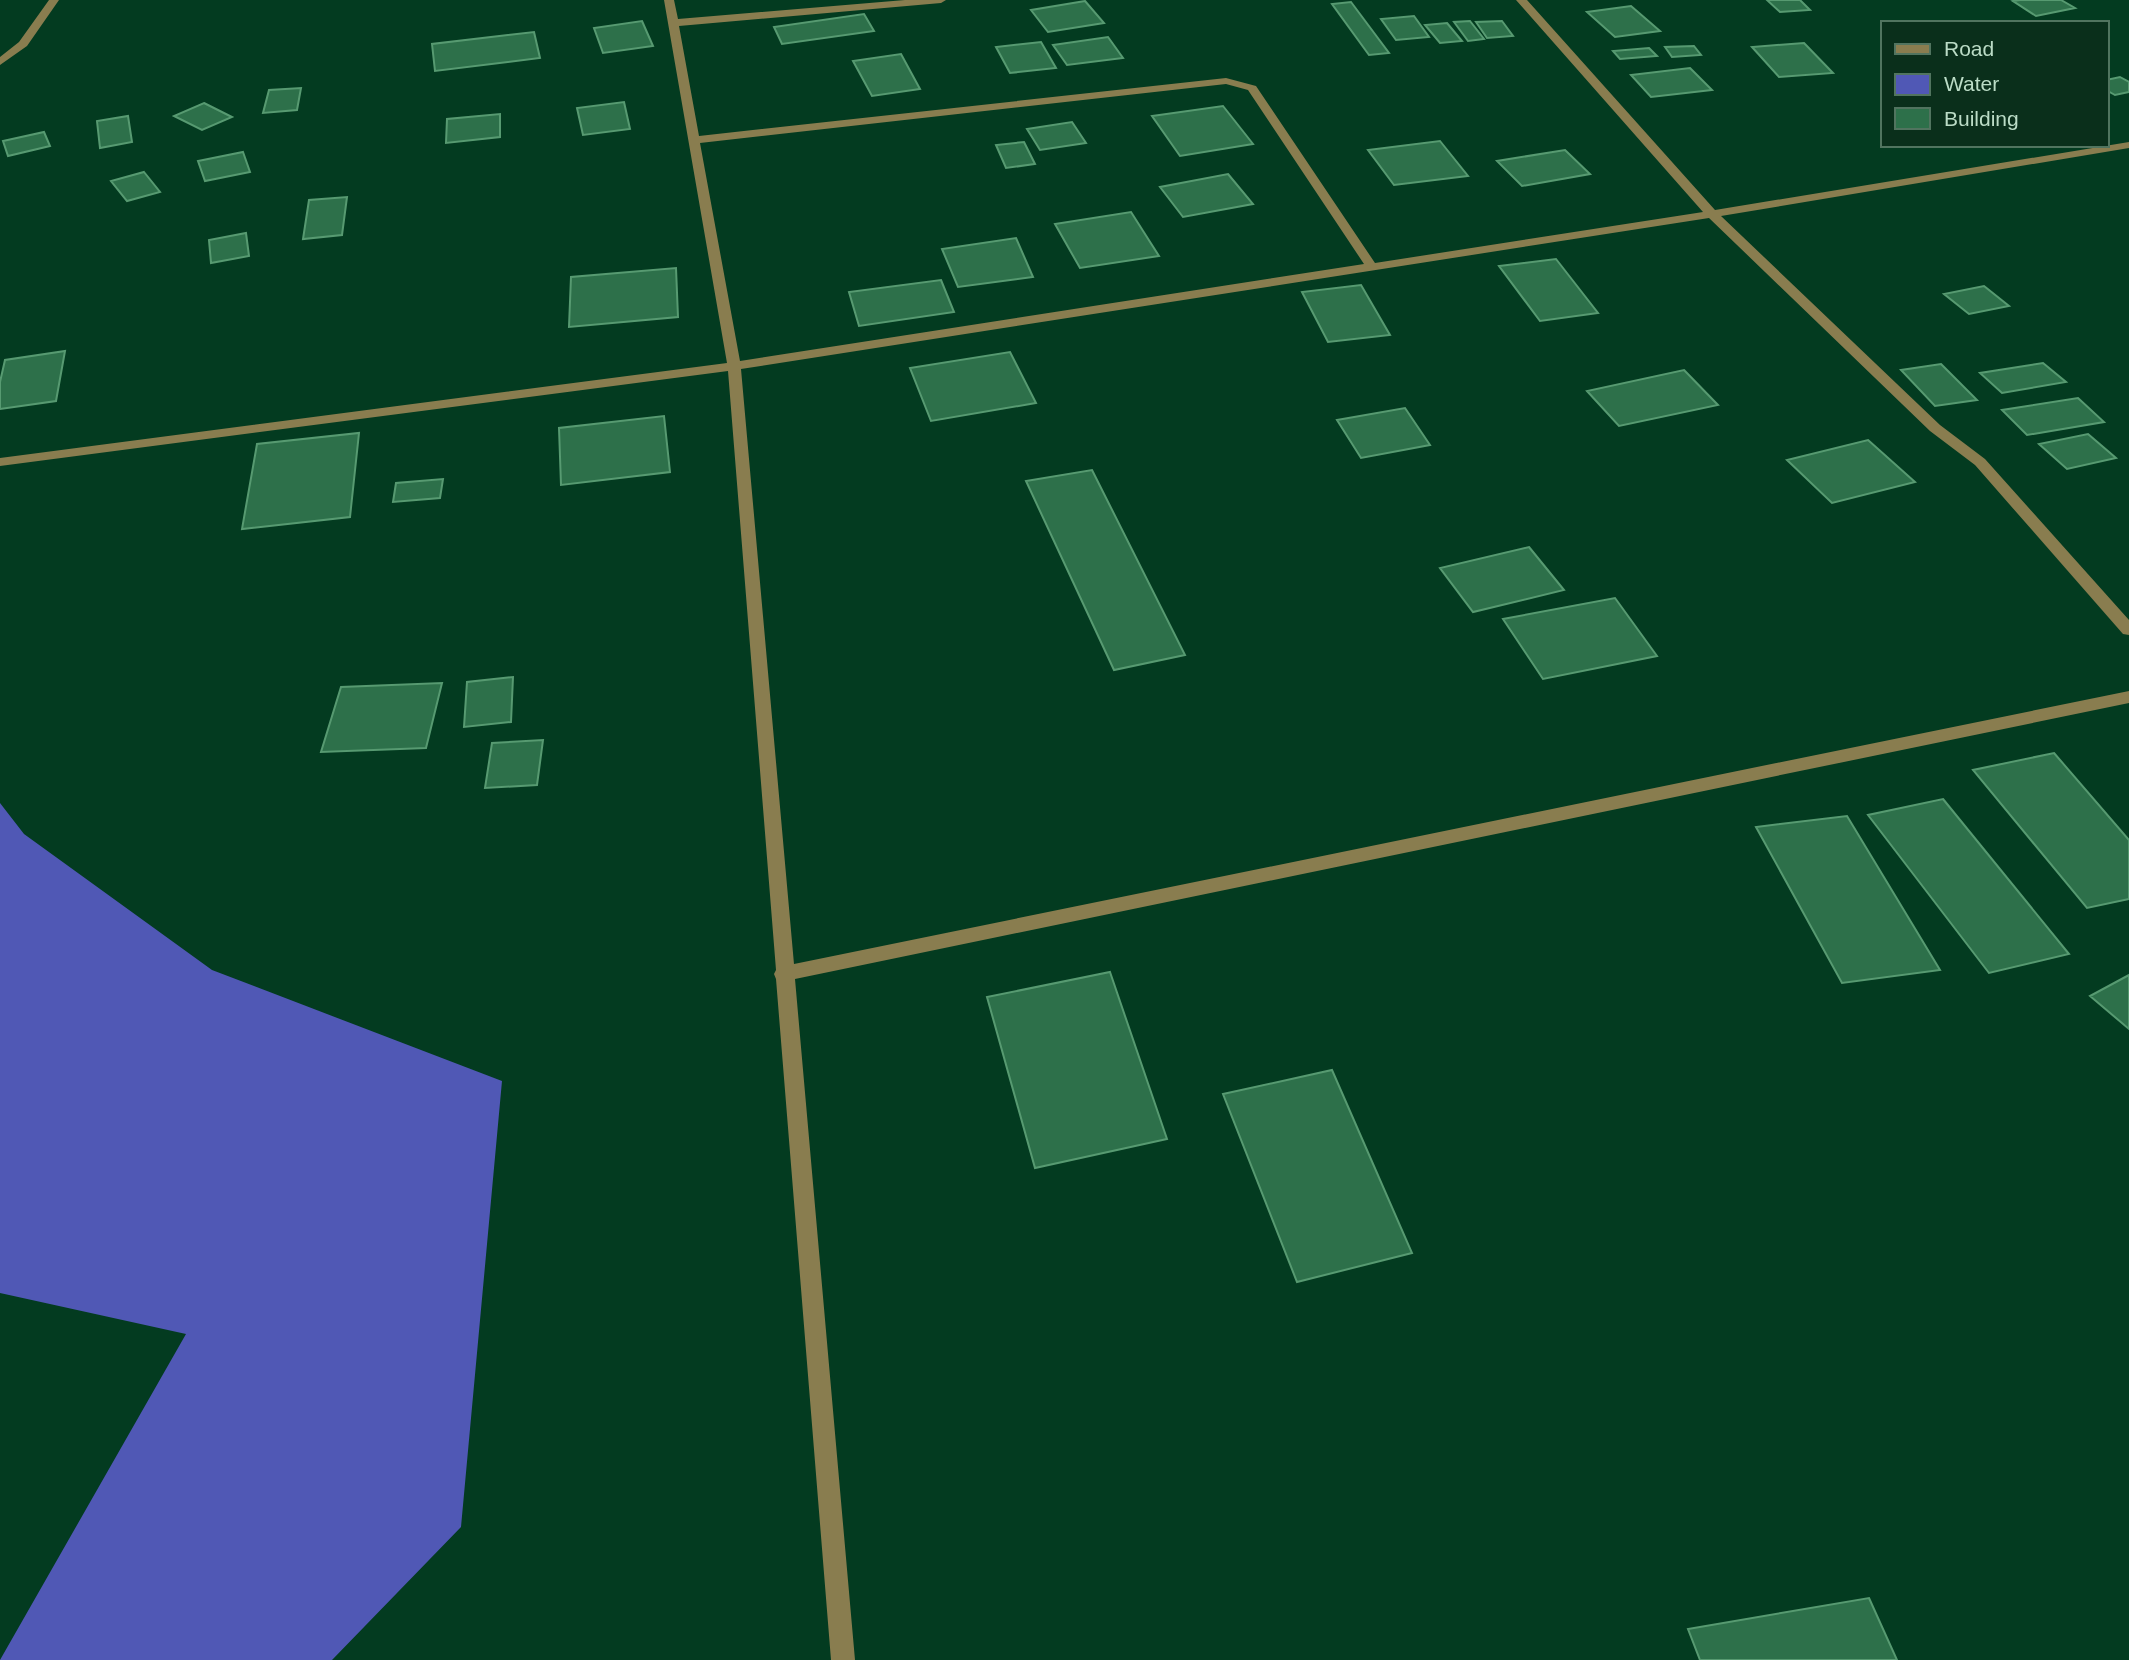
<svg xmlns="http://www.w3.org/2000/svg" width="2129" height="1660" font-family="Arial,sans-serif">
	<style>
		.water { fill: #5058b5 }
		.building { fill: #2d704a; stroke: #579a71; stroke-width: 2 }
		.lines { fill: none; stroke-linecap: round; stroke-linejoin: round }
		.minor { fill: #897d4f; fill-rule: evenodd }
	</style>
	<rect width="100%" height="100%" fill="#033b20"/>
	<path class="water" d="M0 803 24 834 212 970 502 1081 461 1527 332 1660H0L186 1334 0 1293Z"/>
	<path class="building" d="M1767 0H1800L1810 10 1780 12Z
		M2020 0H2061L2075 8 2036 16 2013 1Z
		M1085 1 1104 23 1048 32 1031 10Z
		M1351 2 1389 53 1369 55 1332 4Z
		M1631 6 1660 31 1615 37 1587 12Z
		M864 14 874 31 782 44 774 27Z
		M1414 16 1429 37 1396 40 1381 19Z
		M642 21 653 46 603 53 594 28Z
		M1470 21 1484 39 1468 41 1454 22Z
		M1502 21 1513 36 1487 38 1476 22Z
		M1447 23 1462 41 1440 43 1425 25Z
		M534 32 540 58 435 71 432 44Z
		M1108 37 1123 58 1067 65 1053 45Z
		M1041 42 1056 68 1010 73 996 47Z
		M1804 43 1833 73 1779 77 1752 47Z
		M1694 46 1701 55 1672 57 1665 47Z
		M1649 48 1657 56 1620 59 1613 51Z
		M901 54 920 89 872 96 853 61Z
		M1690 68 1712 90 1651 97 1631 75Z
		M2120 77 2129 82V92L2115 95 2106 90V80Z
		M301 88 297 110 263 113 269 90Z
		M624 102 630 129 583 135 577 108Z
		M204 103 232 117 202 130 174 116Z
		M1223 106 1253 144 1180 156 1152 116Z
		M500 114V137L446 143 447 119Z
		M128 116 132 142 100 148 97 121Z
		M1072 122 1086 143 1040 150 1027 129Z
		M44 132 50 146 8 156 3 141Z
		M1440 141 1468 176 1394 185 1368 150Z
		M1024 142 1035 164 1006 168 996 145Z
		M1565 150 1590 174 1522 186 1497 161Z
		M243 152 250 172 205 181 198 161Z
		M144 172 160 192 127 201 111 181Z
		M1228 174 1253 204 1183 217 1160 187Z
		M347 197 342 235 303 239 309 200Z
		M1131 212 1159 256 1080 268 1055 224Z
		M246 233 249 256 211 263 209 240Z
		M1016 238 1033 277 958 287 942 249Z
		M1556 259 1598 313 1540 321 1499 266Z
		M676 268 678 317 569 327 571 277Z
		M941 280 954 312 859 326 849 292Z
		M1361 285 1390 335 1328 342 1302 292Z
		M1984 286 2009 306 1969 314 1944 294Z
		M65 351 56 401 0 409V382L5 360Z
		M1010 352 1036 403 931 421 910 368Z
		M2043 363 2066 382 2002 393 1980 373Z
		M1941 364 1977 400 1935 406 1901 370Z
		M1684 370 1718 405 1619 426 1587 391Z
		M2078 398 2104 422 2027 435 2002 410Z
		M1405 408 1430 445 1361 458 1337 420Z
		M664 416 670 472 561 485 559 428Z
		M359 433 350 517 242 529 257 444Z
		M2088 434 2116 458 2067 469 2039 444Z
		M1868 440 1915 482 1832 503 1787 460Z
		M1092 470 1185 655 1114 670 1026 481Z
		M443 479 440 498 393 502 396 483Z
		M1529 547 1564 590 1473 612 1440 568Z
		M1615 598 1657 656 1543 679 1503 619Z
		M513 677 511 722 464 727 467 682Z
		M442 683 426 748 321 752 341 687Z
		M543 740 537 785 485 788 492 743Z
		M2054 753 2129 840V899L2087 908 1973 770Z
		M1943 799 2069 954 1989 973 1868 815Z
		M1847 816 1940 970 1842 983 1756 827Z
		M1110 972 1167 1139 1035 1168 987 997Z
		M2129 975V1029L2090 996Z
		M1332 1070 1412 1253 1297 1282 1223 1094Z
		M1869 1598 1897 1660H1700L1688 1629Z"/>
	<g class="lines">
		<path class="minor" d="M49 0H59L27 46 0 65V57L19 42Z
			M664 0H674L678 19 905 0H946L941 3 679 26 699 136 1226 78 1256 86 1375 263 1703 212 1516 0H1527L1715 210 2129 142V148L1721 216 1940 425 1985 459 2129 620V635L2123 634 1975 465 1930 431 1709 218 741 369 794 964 2129 691V703L795 979 855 1660H831L776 979 774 974 776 970 728 371 0 466V458L727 363ZM1226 84 1248 90 1364 264 740 361 700 143Z"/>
	</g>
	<rect x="1881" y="21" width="228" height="126" fill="#0a2f1b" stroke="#51745f" stroke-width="2"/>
	<rect x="1895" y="44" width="35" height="10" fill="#897d4f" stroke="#51745f" stroke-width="2"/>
	<text x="1944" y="56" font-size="21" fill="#bbdcc6">Road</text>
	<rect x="1895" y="74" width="35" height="21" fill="#5058b5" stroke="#51745f" stroke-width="2"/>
	<text x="1944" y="91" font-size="21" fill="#bbdcc6">Water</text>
	<rect x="1895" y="108" width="35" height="21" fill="#2d704a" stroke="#51745f" stroke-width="2"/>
	<text x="1944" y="126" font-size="21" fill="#bbdcc6">Building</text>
</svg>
